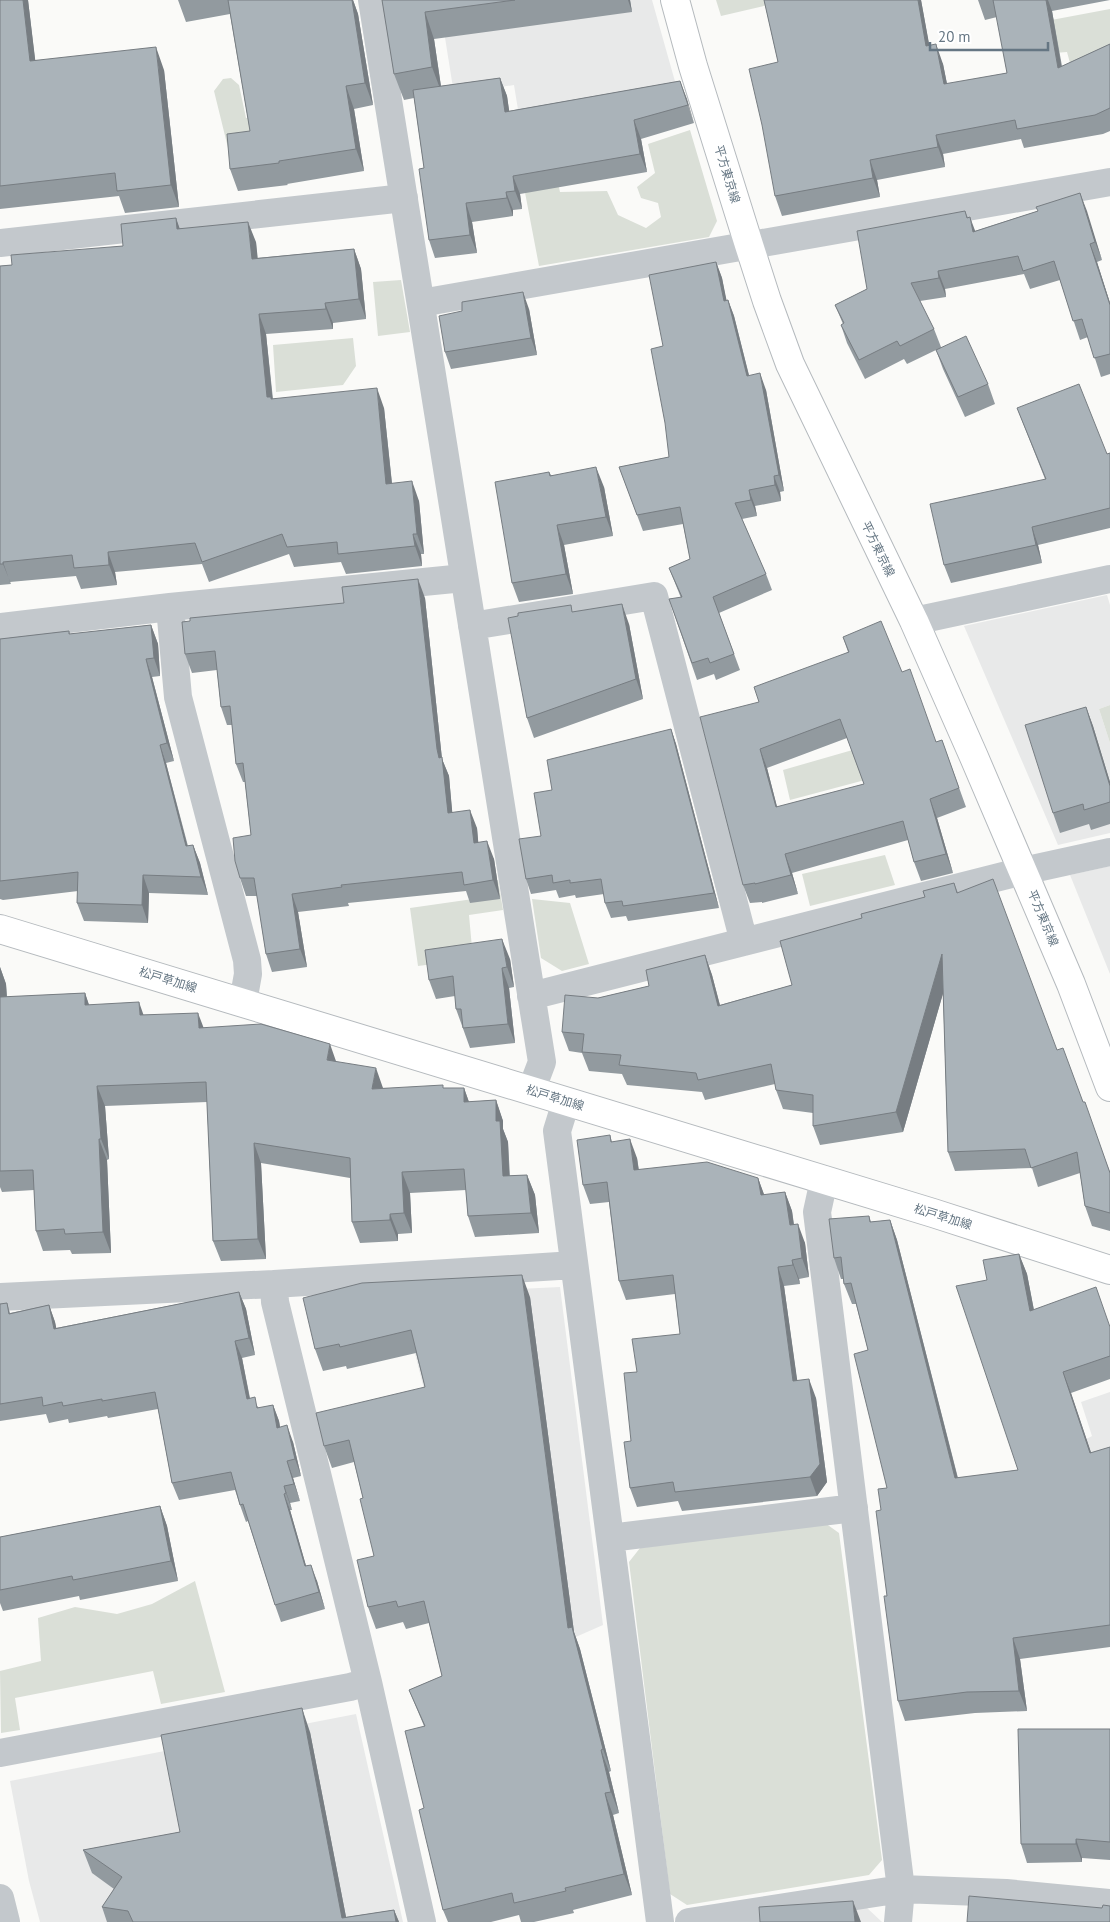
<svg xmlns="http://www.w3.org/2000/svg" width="1110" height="1922" font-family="'PT Sans','Noto Sans JP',sans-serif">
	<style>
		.built { fill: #e8e9e9 }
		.green { fill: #dadfd7 }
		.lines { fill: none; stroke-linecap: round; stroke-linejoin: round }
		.major-casing { stroke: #b5babe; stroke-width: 30 }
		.minor { stroke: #c3c8cc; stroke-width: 28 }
		.major { stroke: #fff; stroke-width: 28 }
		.wall { fill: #929a9f; fill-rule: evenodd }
		.shaded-wall { fill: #777d82 }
		.building { fill: #aab3b9; stroke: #777d82; fill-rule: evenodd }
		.labels { text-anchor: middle; stroke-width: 5; stroke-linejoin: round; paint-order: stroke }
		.street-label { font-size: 12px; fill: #657683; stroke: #fff }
	</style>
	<rect width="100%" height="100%" fill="#fafaf8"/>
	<path class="built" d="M439 0H652L676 85 520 122 514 85 454 94Z
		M1107 595 1110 605V705L1099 709 1110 743V833L1058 845 964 626Z
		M1110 866V974L1070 875Z
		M560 1287 603 1625 496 1672 400 1295Z
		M1110 1392V1563L1060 1453 1092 1436 1081 1402Z
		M356 1714 403 1922H40L29 1881 10 1781Z
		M866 1907 882 1922H788Z"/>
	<path class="green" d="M716 0H789L721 16Z
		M1110 9V64L1073 74 1067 52 1054 53 1046 21Z
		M231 78 239 85 246 118H291L229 152 214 91 223 79Z
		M543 118 560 192 607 191 618 215 646 228 661 217 658 203 641 198 637 187 655 173 648 144 690 130 717 221 709 237 539 266 519 161Z
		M401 280 410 332 378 336 373 282Z
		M353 338 356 366 343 385 276 392 273 345Z
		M1110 705V743L1099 709Z
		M856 749 865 780 790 800 783 770Z
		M885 855 895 885 810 906 802 874Z
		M498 880 503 910 469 915 473 959 418 966 410 908 487 897V882Z
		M532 899 570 903 589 964 562 971 541 958Z
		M825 1523 839 1533 882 1860 869 1875 687 1905 670 1894 629 1562 640 1548Z
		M195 1581 225 1692 161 1704 153 1671 15 1698 20 1730 1 1733 0 1671 41 1661 38 1618 75 1607 117 1614 152 1604Z"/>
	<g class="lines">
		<g class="major-casing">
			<path id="major" d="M675 0 693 66 749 245 767 301 790 364 914 621 974 757 1071 984 1110 1087
				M0 929 933 1213 1110 1270"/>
		</g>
		<path class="minor" d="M372 0 542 1062 531 1091
			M0 243 404 198
			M421 303 1110 182
			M170 607 178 697 247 960 248 974 243 1002
			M914 621 1110 579
			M472 626 654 596 744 942
			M0 627 170 607 464 578
			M531 996 1023 871 1110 852
			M566 1102 557 1131 660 1922
			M824 1180 817 1212 901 1889 898 1922
			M274 1284 275 1302 368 1682 422 1922
			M0 1297 274 1284 574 1265
			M610 1538 854 1508
			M0 1753 350 1687 368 1682
			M0 1898 6 1922
			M689 1922 901 1889 1006 1893 1110 1903"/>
		<use href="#major" class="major"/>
	</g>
	<path class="wall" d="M0 0H28L35 60 164 70 179 207 125 213 119 196 0 209Z
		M178 0H353L358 14 373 105 354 109 364 171 287 184 288 185 238 191 230 169 250 131 230 14 186 22Z
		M382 0H630L632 12 434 39 441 86 500 78 507 96 509 111 680 81 694 123 641 139 647 172 520 194 522 209 513 210V216L472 222 477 253 435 258 429 240 424 168 414 98 404 100 394 74Z
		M764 0H921L929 45 943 64 947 84 1007 73 997 17 985 20 978 0H1110L1052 11 1062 66 1110 44V131L1103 134 1024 148 1021 139 943 154 945 167 877 180 880 197 782 216 775 196 778 62Z
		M1080 193 1102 260 1097 262 1110 303V374L1101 377 1088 337 1080 340 1060 280 1030 289 1024 274 945 289 946 297 920 301 934 329 941 347 988 384 995 404 965 417 943 369 936 350 907 364 904 359 865 379 847 343 841 325 843 324 835 305 867 289 965 211 968 218 975 231 1038 211Z
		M176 218 179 228 256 242 257 258 354 249 361 269 366 319 333 323V329L266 334 273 399 384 408 392 483 419 501 424 554H421L422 566 346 574 341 562 294 567 289 554 209 582 202 564 115 572 117 585 81 589 76 576 10 582 11 584 0 585V266L12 265 123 246Z
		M716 262 722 278 726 300H728L734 316 749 375 766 390 784 491 780 492 781 501 755 506 757 516 742 519 766 574 772 590 719 613 740 670 716 680 714 674 697 680 669 599 681 598 669 568 690 559 683 524 643 531 619 467 669 457 663 346Z
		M529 309 537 355 451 369 445 352Z
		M1017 408 1107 454 1110 453V528L1038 545 1042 563 951 583 944 565 1045 479Z
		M549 472 551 475 604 487 613 536 564 545 573 594 519 602 512 583Z
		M425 598 442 759 449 776 452 812 477 828 478 842 494 859 500 899 470 903 466 891 348 903 349 906 298 912 307 967 272 972 266 954 257 896H246L240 878 251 835 245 782H243L236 764 232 725H227L221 707 217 670 192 673 185 654Z
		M574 612 629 624 643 699 534 738 527 718Z
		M151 625 158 644 160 676 152 677 174 761 166 763 188 846 193 845 200 863 208 895 149 893 148 923 84 921 77 903 78 891 3 900 0 899V639L69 631 70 634Z
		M843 637 902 672 936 742 942 740 966 807 937 818 953 873 921 881 914 862 908 840 792 873 798 894 762 903V902L750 903 743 885 759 702 848 652ZM847 738 864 784 777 807 767 768Z
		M1086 707 1093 726 1110 782V824L1091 830 1089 824 1060 833 1053 813Z
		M671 729 676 744 719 908 628 921 626 916 611 918 605 903 604 894 576 898 575 895 559 898 556 890 531 894 526 879 541 836 552 790Z
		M954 883 958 893 1057 1050 1083 1102 1110 1172V1231L1092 1226 1085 1206 1080 1173 1038 1187 1032 1168 955 1171 948 1152 943 993 903 1132 820 1145 813 1126V1113L783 1109 776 1090 775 1084 705 1100 702 1092 627 1085 622 1074 589 1071 582 1053 569 1051 562 1032 598 998 649 986 705 955 712 975 720 1005 792 985 862 918 925 897Z
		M510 959 514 987 509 988 515 1043 470 1048 456 1009 455 996 436 999 429 980Z
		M0 967 6 984 7 997 85 993 89 1005 203 1028 336 1062 383 1088H464L469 1102 496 1100 503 1121V1129L508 1142 510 1176 527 1175 535 1195 539 1233 475 1237 468 1216 466 1190 410 1193 412 1233 398 1234V1241L360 1243 352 1222 350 1178 261 1163 266 1259 221 1261 213 1241 207 1102 105 1106 109 1159 107 1160 111 1253 72 1254 70 1250 43 1251 36 1231 34 1190 2 1192 0 1187Z
		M610 1135 612 1142 637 1158 639 1170 758 1178 764 1195 785 1192 792 1211 794 1224 805 1243 809 1277 799 1279 800 1284 784 1286 797 1381 816 1398 827 1482 817 1496 682 1511 678 1501 637 1507 630 1488 631 1441 637 1372 680 1334 675 1294 626 1300 619 1281 609 1202 590 1204 583 1185Z
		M869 1216 871 1222 890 1220 897 1240 958 1478 1018 1470 987 1280 1019 1254 1027 1274 1034 1310 1110 1327V1379L1071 1393 1091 1453 1110 1447V1647L1020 1659 1027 1711 975 1713 905 1721 898 1701 887 1596 881 1510 887 1488 868 1350 856 1304H852L844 1284 843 1279H841L834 1258Z
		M239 1292 246 1309 255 1355 242 1358 250 1398 259 1408 273 1405 279 1421 280 1427 293 1442 301 1476 293 1478 300 1501 290 1503 292 1510H290L306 1566 317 1581 325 1609 281 1622 275 1605 248 1521 246 1522 240 1505 235 1490 179 1500 172 1483 158 1409 108 1418 107 1416 69 1423 68 1419 49 1423 46 1414 0 1421V1304L7 1303 10 1313 49 1305 55 1322 56 1328Z
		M530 1297 574 1632 580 1649 611 1771 609 1772 619 1813 613 1815 632 1895 573 1910 574 1913 534 1922H521L519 1915 491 1922H448L443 1910 424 1808V1726L409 1690 442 1676 429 1623 406 1629 403 1622 376 1629 368 1607 374 1556 363 1498 354 1462 332 1468 324 1446 425 1387 416 1353 347 1369 346 1366 323 1371 315 1349Z
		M160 1506 167 1526 178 1581 80 1600 79 1596 3 1611 0 1603V1537Z
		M1110 1729V1860L1082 1858V1862L1027 1863 1021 1844Z
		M310 1732 346 1917 394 1910 399 1922H107L102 1907 114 1889 92 1873 83 1850 180 1832Z"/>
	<path class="shaded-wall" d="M23 0H28L38 83 30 61Z
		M352 0H353L358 14 373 105 365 83Z
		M628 0H630L632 12Z
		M918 0H921L933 65 926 46Z
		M1046 0H1048L1052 11 1065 88 1058 68Z
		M425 12 434 39 442 94 432 67Z
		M936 44 943 64 951 104 944 84Z
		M156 47 164 70 179 207 171 185Z
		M500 78 507 96 512 130 505 112Z
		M680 81 687 99 694 123Z
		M346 86 354 109 364 171 356 149Z
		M634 120 641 139 647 172 640 154Z
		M936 135 943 154 945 167 938 147Z
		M870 160 877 180 880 197 873 178Z
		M513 176 520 194 522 209 515 191Z
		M506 192 513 210V216L507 198Z
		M1080 193 1087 211 1102 260 1095 242Z
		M466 203 472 222 477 253 470 235Z
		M970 217 977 236 973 232Z
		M176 218 183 238 177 229Z
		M248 222 256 242 260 279 252 259Z
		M1090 244 1097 262 1110 303V305Z
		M354 249 361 269 366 319 359 299Z
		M716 262 722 278 730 317 724 301Z
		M938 271 945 289 946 297 939 278Z
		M523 292 529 309 537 355 531 338Z
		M728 300 734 316 753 392 747 376Z
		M325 303 333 323V329L326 309Z
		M259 314 266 334 273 404 267 397Z
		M760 373 766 390 784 491 779 475Z
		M377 388 384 408 394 504 386 484Z
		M596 467 604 487 613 536 606 517Z
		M774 476 780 492 781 501 775 485Z
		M412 481 419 501 424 554 417 534Z
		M749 490 755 506 757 516 751 500Z
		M557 525 564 545 573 594 566 574Z
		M1032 527 1038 545 1042 563 1036 545Z
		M413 534 421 554 422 566 415 546Z
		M108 552 115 572 117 585 109 565Z
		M3 562 10 582 11 584 3 564Z
		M418 579 425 598 442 759 449 776 454 831 448 813 437 749Z
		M622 604 629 624 643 699 636 679Z
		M151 625 158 644 160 676 154 658Z
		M146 659 152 677 174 761 167 743Z
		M1086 707 1093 726 1110 782V786Z
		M671 729 676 744 719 908 714 893Z
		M160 745 166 763 192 864 186 846Z
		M760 749 767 768 782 826 776 807Z
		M930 799 937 818 953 873 946 854Z
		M470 810 477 828 480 861 474 843Z
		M487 841 494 859 500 899 493 880Z
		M193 845 200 863 208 895 201 877Z
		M785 854 792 873 798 894 791 875Z
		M143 875 149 893 148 923 142 905Z
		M292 894 298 912 307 967 300 949Z
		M502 939 510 959 514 987 507 967Z
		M942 954 949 973 903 1132 896 1112Z
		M705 955 712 975 725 1025 718 1006Z
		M0 967 6 984 8 1017 0 997Z
		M502 968 509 988 515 1043 508 1024Z
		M85 993 92 1014 85 1005Z
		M139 1002 146 1022 140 1015Z
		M198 1013 206 1034 199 1028Z
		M330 1044 337 1064 327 1060Z
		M376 1068 383 1088 372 1089Z
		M97 1086 105 1106 109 1159 101 1139Z
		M464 1088 471 1108 464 1102Z
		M496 1100 503 1121V1129L508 1142 510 1197 503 1176 496 1121Z
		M99 1139 107 1160 111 1253 103 1232Z
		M630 1139 637 1158 641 1189 634 1170Z
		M254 1143 261 1163 266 1259 258 1239Z
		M402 1172 410 1193 412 1233 404 1213Z
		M527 1175 535 1195 539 1233 531 1213Z
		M758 1178 765 1197 761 1195Z
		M785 1192 792 1211 796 1244 790 1225Z
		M390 1214 398 1234V1241L390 1220Z
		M890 1220 897 1240 963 1499 955 1478Z
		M798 1224 805 1243 809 1277 802 1258Z
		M1019 1254 1027 1274 1038 1332 1030 1311Z
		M792 1260 799 1279 800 1284 793 1265Z
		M778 1267 784 1286 800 1400 793 1381Z
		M522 1275 530 1297 574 1632 580 1649 611 1771 603 1749 568 1628Z
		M239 1292 246 1309 255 1355 249 1338Z
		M49 1305 55 1322 60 1345 54 1329Z
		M235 1341 242 1358 253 1416 247 1399Z
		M1063 1372 1071 1393 1098 1473 1090 1453Z
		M809 1379 816 1398 827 1482 817 1496 810 1477Z
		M273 1405 279 1421 283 1445 277 1428Z
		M287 1425 293 1442 301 1476 295 1459Z
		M287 1461 293 1478 300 1501 294 1484Z
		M284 1486 290 1503 292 1510 286 1493Z
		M284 1494 290 1510 311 1583 305 1566Z
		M160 1506 167 1526 178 1581 171 1561Z
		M311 1565 317 1581 325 1609 319 1592Z
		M1013 1638 1020 1659 1027 1711 1019 1691Z
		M302 1708 310 1732 347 1922 342 1918Z
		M601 1750 609 1772 619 1813 611 1792Z
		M605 1793 613 1815 632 1895 624 1874Z
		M1076 1839 1082 1858V1862L1076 1844Z
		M853 1901 861 1922H855Z
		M394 1910 399 1922H396Z"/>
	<path class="building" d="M0 0H23L30 61 156 47 171 185 117 191 115 173 0 186Z
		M228 0H352L365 83 346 86 356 149 279 161V163L230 169 227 134 250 131Z
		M382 0H515L425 12 432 67 394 74Z
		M764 0H918L926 46 936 44 944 84 1007 73 993 0H1046L1058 68 1110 44V108L1095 115 1017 129 1015 120 936 135 938 147 870 160 873 178 775 196 762 125 749 69 778 62Z
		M500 78 505 112 680 81 688 105 634 120 640 154 513 176 515 191 506 192 507 198 466 203 470 235 429 240 419 169 424 168 413 90Z
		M1080 193 1095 242 1090 244 1110 305V354L1094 358 1082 319 1073 321 1054 261 1023 271 1018 256 938 271 939 278 911 283 934 329 900 346 897 341 859 360 841 325 844 323 835 305 867 289 857 231 965 211 967 218 970 217 973 232 1038 211 1036 207Z
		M176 218 177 229 248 222 252 259 354 249 359 299 325 303 326 309 259 314 267 397H271V399L377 388 386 484 412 481 417 534H413L415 546 338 554 337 542 287 547 282 534 202 562 195 543 108 552 109 565 74 568 72 555 3 562V564H0V266L12 265 11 255 123 246 121 224Z
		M716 262 724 301 728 300 747 376 760 373 779 475 774 476 775 485 749 490 751 500 735 503 766 574 713 597 734 654 710 663 708 658 692 663 669 599 682 597 669 568 690 559 680 507 637 515 619 467 669 457 665 423 651 349 663 346 649 275Z
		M523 292 531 338 445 352 439 316 462 311V302Z
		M966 336 988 384 958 397 936 350Z
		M1079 384 1107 454 1110 453V508L1032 527 1036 545 944 565 930 504 1046 479 1017 408Z
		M596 467 606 517 557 525 566 574 512 583 495 482 549 472 550 476Z
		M418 579 437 749 439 758 442 757 448 813 470 810 474 843 487 841 493 880 464 885 462 872 341 885 342 887 292 894 300 949 266 954 254 878H240L235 861 233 838 251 835 243 763 236 764 230 706 221 707 215 651 185 654 182 622 190 621V618L344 603 342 587Z
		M622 604 636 679 527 718 508 618 518 616V613L571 605 572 612Z
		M881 621 902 672 910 669 936 742 942 740 959 788 930 799 946 854 914 862 903 821 785 854 791 875 755 884V883L743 885 700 717 759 702 754 687 849 652 843 637ZM840 719 864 784 776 807 760 749Z
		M151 625 154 658 146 659 167 743 160 745 186 846 193 845 201 877 143 875 142 905 77 903 78 872 0 881V639L69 631V634Z
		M1086 707 1110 786V802L1084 810 1083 804 1053 813 1025 725Z
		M671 729 714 893 623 906 622 901 605 903 601 879 570 883V880L553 883 552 875 526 879 519 839 541 836 534 793 552 790 547 760Z
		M993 879 1057 1050 1063 1048 1083 1102H1085L1110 1173V1213L1085 1206 1077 1152 1031 1168 1025 1149 948 1152 942 954 896 1112 813 1126V1095L776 1090 771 1064 698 1080 696 1073 619 1065 621 1055 582 1052 584 1034 562 1032 565 995 598 998 649 986 646 970 705 955 718 1006 792 985 780 941 862 918 861 914 925 897 923 891 954 883 957 893Z
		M502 939 507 967 502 968 508 1024 463 1028 461 1009H456L453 976 429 980 425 950Z
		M0 991V997L85 993V1005L139 1002 140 1015 198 1013 199 1028 261 1024 330 1044 327 1060 376 1068 372 1089 443 1085V1088H464V1102L496 1100V1121H500L503 1176 527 1175 531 1213 468 1216 464 1169 402 1172 404 1213 390 1214V1220L352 1222 350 1158 254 1143 258 1239 213 1241 206 1082 97 1086 101 1139H99L103 1232 65 1234 64 1229 36 1231 33 1170 0 1171Z
		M610 1135 611 1142 630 1139 634 1170 707 1162 758 1178 761 1195 785 1192 790 1225 798 1224 802 1258 792 1260 793 1265 778 1267 793 1381 809 1379 820 1464 810 1477 675 1492 673 1482 630 1488 624 1442 631 1441 624 1373 637 1372 632 1339 680 1334 673 1275 619 1281 607 1182 583 1185 577 1140Z
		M869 1216 870 1222 890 1220 955 1478 1018 1470 956 1286 987 1280 983 1260 1019 1254 1030 1311 1096 1287 1110 1327V1356L1063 1372 1090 1453 1110 1447V1625L1013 1638 1019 1691 967 1692 898 1701 884 1596H887L876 1511 881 1510 878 1489 887 1488 854 1354 868 1350 851 1283 844 1284 841 1257 834 1258 829 1219Z
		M522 1275 568 1628 572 1627 603 1749 601 1750 611 1792 605 1793 624 1874 565 1888 566 1891 514 1903 512 1893 443 1910 419 1810 424 1808 405 1731 425 1726 409 1690 442 1676 424 1601 398 1607 396 1601 368 1607 357 1560 374 1556 360 1499 363 1498 349 1440 324 1446 316 1413 425 1387 411 1330 340 1347 339 1344 315 1349 303 1298 362 1283Z
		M239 1292 249 1338 235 1341 247 1399 255 1397 257 1408 273 1405 277 1428 287 1425 295 1459 287 1461 294 1484 284 1486 286 1493 284 1494 305 1566 311 1565 319 1592 275 1605 243 1504 240 1505 231 1472 172 1483 155 1392 102 1401V1399L63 1406 62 1402 43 1406 42 1397 0 1404V1304L7 1303 9 1314 49 1305 54 1329Z
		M160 1506 171 1561 73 1580 72 1576 0 1590V1537Z
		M302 1708 342 1918 394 1910 396 1922H133L128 1911 102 1907 122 1877 83 1850 180 1832 161 1735Z
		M1018 1729H1110V1842L1076 1839V1844H1021Z
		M969 1896 1102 1908 1103 1905 1110 1906V1922H967Z
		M853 1901 855 1922H760L759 1907Z"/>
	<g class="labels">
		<g class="street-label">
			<text transform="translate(727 174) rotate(73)" y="4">平方東京線</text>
			<text transform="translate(878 549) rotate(64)" y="4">平方東京線</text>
			<text transform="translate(1043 918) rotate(67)" y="4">平方東京線</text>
			<text transform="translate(168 980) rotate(17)" y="4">松戸草加線</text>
			<text transform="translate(555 1098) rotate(17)" y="4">松戸草加線</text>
			<text transform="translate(943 1217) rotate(17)" y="4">松戸草加線</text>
		</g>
	</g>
	<path d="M930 42v8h118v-8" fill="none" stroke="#657683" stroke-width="2.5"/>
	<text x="938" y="42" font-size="15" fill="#657683" stroke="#ffffff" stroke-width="4" paint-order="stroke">20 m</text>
</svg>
